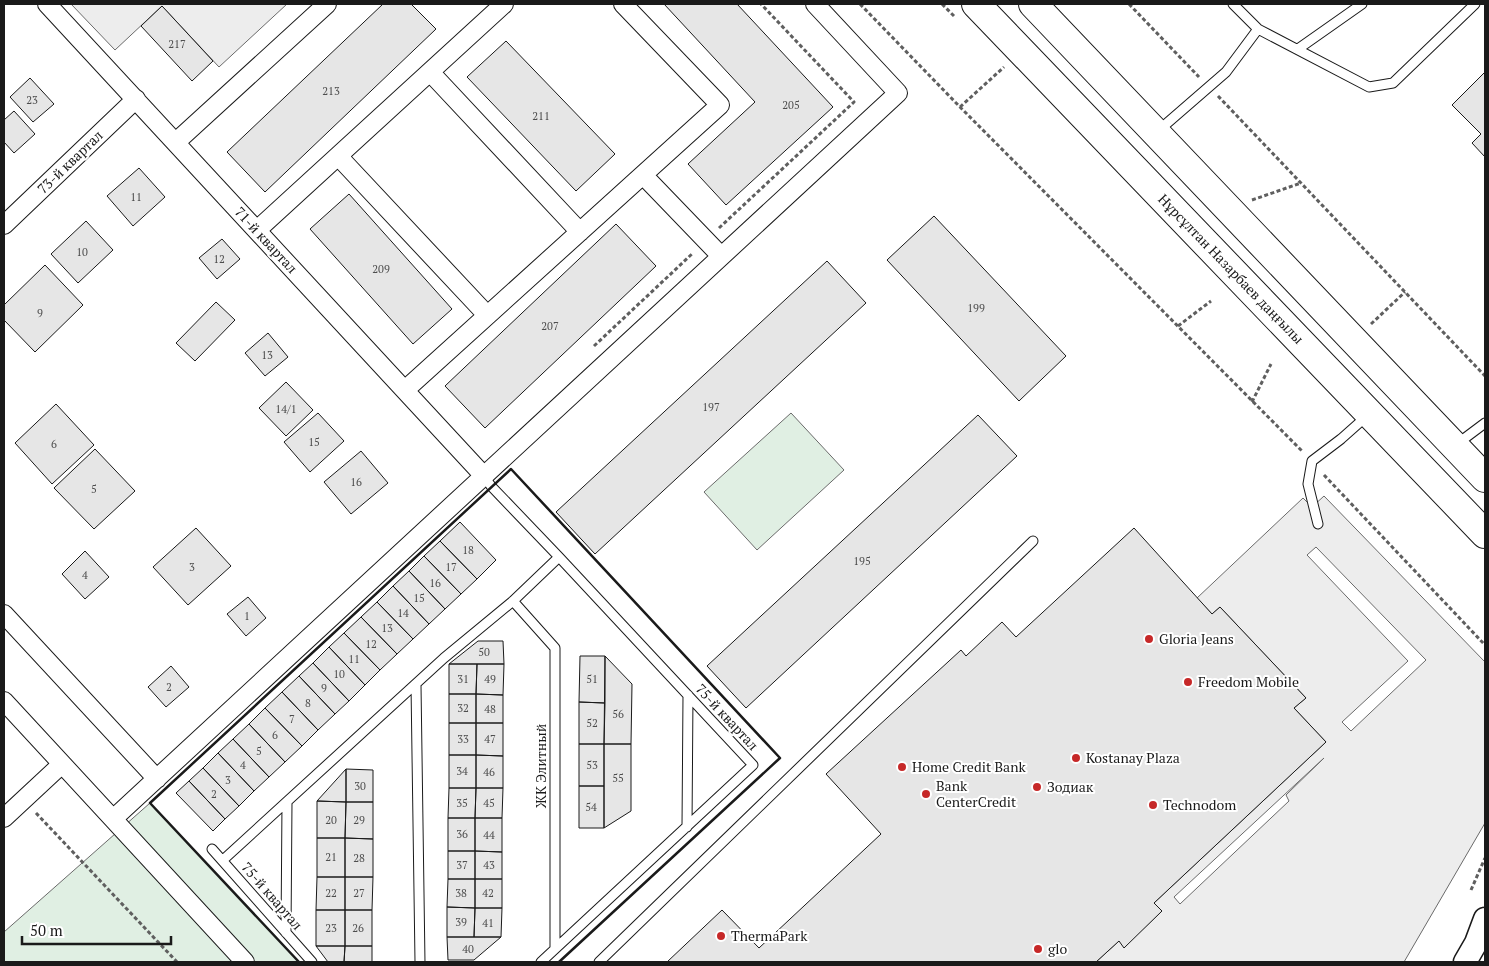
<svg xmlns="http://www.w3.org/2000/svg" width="1489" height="966" font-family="'PT Serif',serif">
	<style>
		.green { fill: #e0efe3; stroke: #6a6a6a }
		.parking { fill: #ededed; stroke: #6a6a6a; fill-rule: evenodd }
		.building { fill: #e6e6e6; stroke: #1a1a1a }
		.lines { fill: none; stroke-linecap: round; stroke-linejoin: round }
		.service-casing { stroke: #1a1a1a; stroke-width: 11 }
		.minor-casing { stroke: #1a1a1a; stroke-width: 20 }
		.tertiary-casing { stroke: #1a1a1a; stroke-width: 25 }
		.primary-casing { stroke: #1a1a1a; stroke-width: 30 }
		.path { stroke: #5f5f5f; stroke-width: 3; stroke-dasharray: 4 2.5; stroke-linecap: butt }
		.service { stroke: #fff; stroke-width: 9 }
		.minor { stroke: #fff; stroke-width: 18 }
		.tertiary { stroke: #fff; stroke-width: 22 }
		.primary { stroke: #fff; stroke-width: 28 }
		.wall { stroke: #1a1a1a; stroke-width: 2.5 }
		.poi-dot { fill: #c62828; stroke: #fff; stroke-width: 2 }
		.labels { text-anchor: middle; stroke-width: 4; stroke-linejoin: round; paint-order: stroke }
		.number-label { font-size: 11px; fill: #4d4d4d }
		.street-label { font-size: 14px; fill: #1a1a1a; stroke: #fff }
		.poi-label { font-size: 14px; fill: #1a1a1a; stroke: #fff; text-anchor: start }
	</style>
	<rect width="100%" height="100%" fill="#fff"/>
	<path class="green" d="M791 413 844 470 757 550 704 492Z
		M150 803 299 962H4V932Z"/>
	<path class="parking" d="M71 4H287L219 67 162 6 115 50Z
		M1324 496 1485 662V823L1404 962H1096L1119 941 1125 946 1161 912 1154 903 1326 742 1294 708 1306 698 1220 607 1212 614 1197 598 1303 498 1312 507ZM1316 547 1426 660 1351 731 1342 722 1408 661 1307 555ZM1324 758 1286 795 1289 801 1180 904 1174 897Z"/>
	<path class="building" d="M383 4H411L436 29 265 192 227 152Z
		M664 4H737L833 107 726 205 688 164 755 102Z
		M162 6 213 61 192 81 141 26Z
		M506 41 615 154 576 191 467 77Z
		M1485 72V157L1472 143 1481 134 1452 105Z
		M30 78 54 104 33 122 10 97Z
		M14 111 35 134 14 153 4 142V120Z
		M139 168 165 197 133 226 107 196Z
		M349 194 452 309 413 344 310 229Z
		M934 216 1066 356 1019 401 887 260Z
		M86 221 113 250 78 283 51 254Z
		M616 224 656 266 485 428 445 386Z
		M222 239 240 259 217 279 199 258Z
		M827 261 866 303 595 554 556 512Z
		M45 265 83 305 35 352 4 320V305Z
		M216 302 235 320 195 361 176 343Z
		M268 333 288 357 265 376 245 353Z
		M286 382 313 410 286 436 259 408Z
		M56 404 94 445 52 484 15 443Z
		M318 413 344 441 310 472 284 442Z
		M978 415 1017 456 746 708 707 666Z
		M95 449 135 491 94 529 54 488Z
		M361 451 388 483 351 514 324 482Z
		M460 522 496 560 477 579 440 541Z
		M196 528 231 566 188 605 153 567Z
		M1134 528 1212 614 1220 607 1306 698 1294 708 1326 742 1154 903 1162 911 1124 948 1119 941 1096 962H667L722 910 759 948 881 834 826 774 961 650 966 656 1002 622 1016 637Z
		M440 541 477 579 461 594 424 556Z
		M85 551 109 577 85 599 62 574Z
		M424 556 461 594 445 609 409 571Z
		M409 571 445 609 429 624 393 586Z
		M393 586 429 624 413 639 377 602Z
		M248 597 266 618 246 636 227 614Z
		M377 602 413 639 397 654 361 617Z
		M361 617 397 654 380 670 344 633Z
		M344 633 380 670 365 685 329 647Z
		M478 641H503L504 664H449Z
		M329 647 365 685 349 701 313 663Z
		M580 656H605V703L579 702Z
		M605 656 632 684 631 744H604Z
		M313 663 349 701 335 714 299 676Z
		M449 664H477L476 694H449Z
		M477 664H504L503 695 476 694Z
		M171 666 189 687 166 707 148 687Z
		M299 676 335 714 318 730 282 692Z
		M282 692 318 730 302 746 265 708Z
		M449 694H476V723H449Z
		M476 694 503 695V723H476Z
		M579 702 605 703 604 744H579Z
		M265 708 302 746 285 762 249 724Z
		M449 723H476V755H449Z
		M476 723H503V756L476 755Z
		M249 724 285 762 269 777 233 739Z
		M233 739 269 777 254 791 218 753Z
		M579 744H604V786H579Z
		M604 744H631V811L604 828Z
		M218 753 254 791 239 806 203 768Z
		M449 755H476V788H449Z
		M476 755 503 756V788H476Z
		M203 768 239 806 225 819 189 781Z
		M346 769V802L317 801Z
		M346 769 373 770V802H346Z
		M189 781 225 819 213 831 176 793Z
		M579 786H604V828H579Z
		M449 788H476L475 818H448Z
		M476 788H503L502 818H475Z
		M317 801 346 802 345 838H317Z
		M346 802H373V839L345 838Z
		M448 818H475V851H448Z
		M475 818H502V852L475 851Z
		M317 838H345V877H317Z
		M345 838 373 839V877H345Z
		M448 851H475V879H448Z
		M475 851 502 852V879H475Z
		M317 877H345V910H316Z
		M345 877H373L372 910H345Z
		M448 879H475V908L447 907Z
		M475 879H502V908H475Z
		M447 907 475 908 474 937H447Z
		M475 908H502L501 937H474Z
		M316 910H345V946H316Z
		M345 910H372V946H345Z
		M447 937H501L474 960H448Z
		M316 946H345L344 962H328Z
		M345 946H372V962H344Z"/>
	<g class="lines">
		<g class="service-casing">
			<path id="service" d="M1233 4 1258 29 1369 87 1393 83 1475 4
				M1298 49 1362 4
				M1158 131 1226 72 1258 29
				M1457 444 1485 423
				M484 476 491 486 559 557 753 765 541 962
				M1318 524 1308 484 1312 461 1341 439 1368 415
				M513 601 555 648V948
				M416 685 420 962
				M687 827 688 695
				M212 849 312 962
				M223 860 444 658 513 601 559 557
				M286 933 287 802
				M599 962 1033 541"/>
		</g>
		<g class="minor-casing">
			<path id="minor" d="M47 4 484 476
				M430 72 580 232
				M176 142 327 4
				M338 156 487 315
				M643 175 721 256
				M4 225 136 99
				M257 230 504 4
				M405 390 720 105 623 4
				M4 614 157 779
				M4 701 245 962
				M4 818 62 764
				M113 819 898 93 815 4"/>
		</g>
		<g class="tertiary-casing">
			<path id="tertiary" d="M1465 962 1476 943 1485 919"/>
		</g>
		<g class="primary-casing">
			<path id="primary" d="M976 4 1485 534
				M1033 4 1485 478"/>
		</g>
		<path class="path" d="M860 4 960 107 1303 452
			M942 4 954 16
			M1129 4 1199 77
			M1218 96 1485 376
			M960 107 1004 67
			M1252 200 1301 183
			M719 228 854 102 761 4
			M1371 324 1405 292
			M1178 326 1211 301
			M594 346 693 253
			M1252 402 1271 364
			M1324 475 1485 645
			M36 813 177 962
			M1471 890 1485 858"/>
		<use href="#service" class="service"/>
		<use href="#minor" class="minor"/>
		<use href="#tertiary" class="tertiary"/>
		<use href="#primary" class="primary"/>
		<path class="wall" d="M299 962 150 803 511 469 780 758 559 962"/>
	</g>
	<g class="poi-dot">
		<circle cx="1149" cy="639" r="5"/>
		<circle cx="1188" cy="682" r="5"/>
		<circle cx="1076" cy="758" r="5"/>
		<circle cx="902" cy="767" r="5"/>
		<circle cx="1037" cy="787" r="5"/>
		<circle cx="926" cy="794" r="5"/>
		<circle cx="1153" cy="805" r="5"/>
		<circle cx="721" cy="936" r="5"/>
		<circle cx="1038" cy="949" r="5"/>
	</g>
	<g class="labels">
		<g class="number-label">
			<text x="177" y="48">217</text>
			<text x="331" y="95">213</text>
			<text x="32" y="104">23</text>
			<text x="791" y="109">205</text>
			<text x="541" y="120">211</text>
			<text x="136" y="201">11</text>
			<text x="82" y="256">10</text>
			<text x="219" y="263">12</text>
			<text x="381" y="273">209</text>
			<text x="976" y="312">199</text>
			<text x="40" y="317">9</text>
			<text x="550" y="330">207</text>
			<text x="267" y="359">13</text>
			<text x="711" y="411">197</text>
			<text x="286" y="413">14/1</text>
			<text x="314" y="446">15</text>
			<text x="54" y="448">6</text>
			<text x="356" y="486">16</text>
			<text x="94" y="493">5</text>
			<text x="468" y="554">18</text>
			<text x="862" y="565">195</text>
			<text x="192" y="571">3</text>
			<text x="451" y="571">17</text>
			<text x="85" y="579">4</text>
			<text x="435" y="587">16</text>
			<text x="419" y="602">15</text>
			<text x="403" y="617">14</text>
			<text x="247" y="620">1</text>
			<text x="387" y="632">13</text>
			<text x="371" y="648">12</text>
			<text x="484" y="656">50</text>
			<text x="354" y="663">11</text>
			<text x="339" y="678">10</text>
			<text x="463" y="683">31</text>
			<text x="490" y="683">49</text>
			<text x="592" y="683">51</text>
			<text x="169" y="691">2</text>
			<text x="324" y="692">9</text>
			<text x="308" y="707">8</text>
			<text x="463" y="712">32</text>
			<text x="490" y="713">48</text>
			<text x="618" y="718">56</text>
			<text x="292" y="723">7</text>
			<text x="592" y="727">52</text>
			<text x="275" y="739">6</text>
			<text x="463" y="743">33</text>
			<text x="490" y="743">47</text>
			<text x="259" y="755">5</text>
			<text x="243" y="769">4</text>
			<text x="592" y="769">53</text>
			<text x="462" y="775">34</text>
			<text x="489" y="776">46</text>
			<text x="618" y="782">55</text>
			<text x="228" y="784">3</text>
			<text x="360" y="790">30</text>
			<text x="214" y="798">2</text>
			<text x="462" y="807">35</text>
			<text x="489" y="807">45</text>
			<text x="591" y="811">54</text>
			<text x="331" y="824">20</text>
			<text x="359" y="824">29</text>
			<text x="462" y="838">36</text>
			<text x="489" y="839">44</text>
			<text x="331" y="861">21</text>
			<text x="359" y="862">28</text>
			<text x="462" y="869">37</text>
			<text x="489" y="869">43</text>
			<text x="331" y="897">22</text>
			<text x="359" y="897">27</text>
			<text x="461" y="897">38</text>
			<text x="488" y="897">42</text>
			<text x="461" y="926">39</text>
			<text x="488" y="927">41</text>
			<text x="331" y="932">23</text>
			<text x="358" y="932">26</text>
			<text x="468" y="953">40</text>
		</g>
		<g class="street-label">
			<text transform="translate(70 162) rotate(-44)" y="5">73-й квартал</text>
			<text transform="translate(266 240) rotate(47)" y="5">71-й квартал</text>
			<text transform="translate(1231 269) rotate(46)" y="5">Нұрсұлтан Назарбаев даңғылы</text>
			<text transform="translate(727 717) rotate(47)" y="5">75-й квартал</text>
			<text transform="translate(541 766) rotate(-90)" y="5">ЖК Элитный</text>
			<text transform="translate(272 896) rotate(49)" y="5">75-й квартал</text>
		</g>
		<g class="poi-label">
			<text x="1159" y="644">Gloria Jeans</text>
			<text x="1198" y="687">Freedom Mobile</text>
			<text x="1086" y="763">Kostanay Plaza</text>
			<text x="912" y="772">Home Credit Bank</text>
			<text x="936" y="791">Bank<tspan x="936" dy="16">CenterCredit</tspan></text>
			<text x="1047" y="792">Зодиак</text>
			<text x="1163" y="810">Technodom</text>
			<text x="731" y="941">ThermaPark</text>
			<text x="1048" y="954">glo</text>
		</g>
	</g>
	<rect width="1489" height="966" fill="none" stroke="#1a1a1a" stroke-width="10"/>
	<path d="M22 936v8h149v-8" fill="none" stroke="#1a1a1a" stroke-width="2.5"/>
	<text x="30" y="936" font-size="15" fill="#1a1a1a" stroke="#ffffff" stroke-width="4" paint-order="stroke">50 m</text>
</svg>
